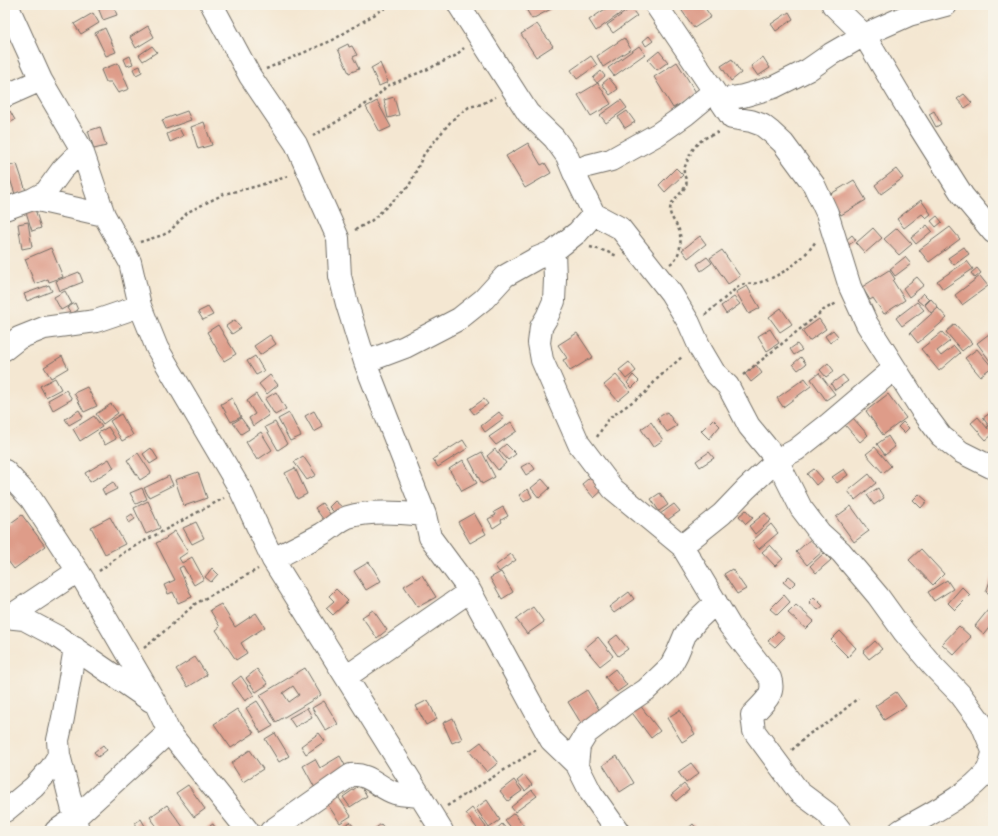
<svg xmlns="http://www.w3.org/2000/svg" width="998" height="836" font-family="'Patrick Hand',sans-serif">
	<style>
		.building { fill: #de9c89; fill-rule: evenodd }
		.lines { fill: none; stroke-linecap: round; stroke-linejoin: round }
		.minor-casing { stroke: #716d65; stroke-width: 24 }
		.path { stroke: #716d65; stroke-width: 2.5; stroke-dasharray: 3 3; stroke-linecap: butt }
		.minor { stroke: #fff; stroke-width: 22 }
	</style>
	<rect width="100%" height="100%" fill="#f7f3e8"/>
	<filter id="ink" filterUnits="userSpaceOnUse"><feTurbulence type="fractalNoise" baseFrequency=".025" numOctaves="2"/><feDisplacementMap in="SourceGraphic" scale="8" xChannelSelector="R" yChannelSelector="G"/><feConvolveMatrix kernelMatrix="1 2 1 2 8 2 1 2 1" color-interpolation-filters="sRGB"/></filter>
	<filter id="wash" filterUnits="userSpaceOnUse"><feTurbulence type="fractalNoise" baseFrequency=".012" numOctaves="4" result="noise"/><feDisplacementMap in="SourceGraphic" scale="16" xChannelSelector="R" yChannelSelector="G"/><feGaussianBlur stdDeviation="0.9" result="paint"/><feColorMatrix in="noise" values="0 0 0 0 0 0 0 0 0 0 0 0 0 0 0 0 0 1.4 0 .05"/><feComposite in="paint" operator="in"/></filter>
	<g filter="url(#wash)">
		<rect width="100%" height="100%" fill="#f4e7d2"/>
		<g id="blocks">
			<path class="building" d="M97 5H113L117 15 103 20Z
				M535 5H549L551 9 532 19 526 9Z
				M611 5H632L596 31 589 20Z
				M684 5H703L711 17 694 28 680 8Z
				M631 8 637 16 613 33 607 25Z
				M789 12 793 19 776 31 771 24Z
				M93 13 99 23 81 34 74 24Z
				M537 24 553 46 536 57 521 34Z
				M148 26 154 37 136 48 130 37Z
				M105 28 116 52 106 56 95 33Z
				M649 36 653 41 646 46 643 41Z
				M624 38 631 49 603 67 597 56Z
				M348 44 349 47 352 46 357 55 353 57 359 69 349 73 338 49Z
				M152 46 157 52 143 61 139 55Z
				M639 46 645 54 614 76 608 68Z
				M659 51 668 62 657 70 648 60Z
				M130 56 133 64 127 66 124 59Z
				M591 56 597 65 577 79 571 70Z
				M763 57 770 68 758 76 751 66Z
				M732 59 741 73 731 81 721 66Z
				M677 62 697 94 673 108 654 77Z
				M118 63 129 89 118 93 111 82H106L101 70Z
				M380 63 388 82 379 86 371 68Z
				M140 66 142 72 136 75 133 69Z
				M601 71 605 76 597 83 593 78Z
				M609 78 618 89 610 95 602 84Z
				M598 83 611 104 591 116 578 95Z
				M964 94 972 103 965 108 957 99Z
				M394 97 399 115 388 118 384 100Z
				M621 100 627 108 606 123 600 115Z
				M377 101 391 127 380 132 366 107Z
				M10 111 15 120 5 125V114Z
				M187 111 191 120 166 129 162 120Z
				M627 111 635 122 625 128 618 117Z
				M934 111 941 124 936 127 929 114Z
				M204 122 212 145 198 149 191 127Z
				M100 127 106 146 94 149 88 131Z
				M179 128 183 136 170 142 167 134Z
				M528 143 541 165 545 163 551 173 525 188 506 156Z
				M17 164 26 191 15 194 6 167Z
				M676 168 683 175 665 192 659 185Z
				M896 169 903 178 881 194 875 185Z
				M854 180 866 200 841 215 829 195Z
				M921 200 931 214 926 218 922 214 904 228 897 219Z
				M35 209 41 228 32 231 26 212Z
				M937 216 942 222 936 227 931 221Z
				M28 222 32 247 22 249 18 224Z
				M927 225 932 231 916 244 911 238Z
				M950 227 960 239 929 262 919 250Z
				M873 228 882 238 865 253 856 243Z
				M897 228 912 244 899 255 884 239Z
				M852 235 856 240 847 246 844 242Z
				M700 236 706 244 688 258 682 250Z
				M964 247 969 254 954 265 948 258Z
				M51 248 63 277 49 282 48 279 35 284 25 259Z
				M722 250 740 276 728 284 710 258Z
				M707 257 712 263 701 271 697 264Z
				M905 257 911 264 895 276 890 269Z
				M967 261 973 269 943 289 937 281Z
				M977 268 981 273 975 278 971 273Z
				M889 270 895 279 893 281 905 300 884 314 873 298 870 300 862 287Z
				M79 272 83 282 60 291 56 281Z
				M980 276 988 286 962 305 955 295Z
				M917 277 924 285 909 297 903 288Z
				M49 285 52 291 27 301 24 294Z
				M747 286 760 308 749 314 736 292Z
				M65 291 72 304 61 310 54 297Z
				M923 293 929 299 923 305 917 300Z
				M734 297 740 304 726 314 721 306Z
				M931 299 938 307 931 313 925 305Z
				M917 302 924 310 902 326 896 318Z
				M75 303 78 310 71 314 67 308Z
				M208 307 213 315 203 320 198 312Z
				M781 308 792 324 780 332 769 317Z
				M938 308 947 318 918 343 910 333Z
				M819 319 826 329 809 341 802 331Z
				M235 320 241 328 232 334 226 326Z
				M955 324 972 343 962 351 946 332Z
				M218 325 236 354 224 361 207 332Z
				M770 329 779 343 767 351 758 336Z
				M833 330 838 336 830 343 825 336Z
				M942 332 950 341 937 351 941 356 954 346 960 353 939 371 921 349Z
				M577 333 593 357 570 371 563 360 567 358 558 345Z
				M989 334 993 339V359L990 361 977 343Z
				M270 335 276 344 260 355 254 346Z
				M797 344 802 350 794 355 790 349Z
				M977 349 992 367 980 376 965 358Z
				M62 356 68 368 51 378 44 367Z
				M255 356 264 371 256 375 247 361Z
				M801 357 806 364 798 370 793 364Z
				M629 362 636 371 626 379 619 370Z
				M828 363 834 371 826 377 820 370Z
				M756 365 762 373 751 382 745 374Z
				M819 373 835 394 826 400 811 379Z
				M270 375 278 385 267 394 259 384Z
				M616 375 630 391 618 401 604 385Z
				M633 375 639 381 632 388 627 383Z
				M843 375 848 381 835 390 831 384Z
				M55 378 61 389 46 397 40 386Z
				M805 378 811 386 783 407 777 398Z
				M87 387 97 406 84 412 74 393Z
				M66 390 72 399 53 410 48 400Z
				M276 392 286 409 275 415 265 399Z
				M256 394 269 415 253 426 249 418 255 414 247 401Z
				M888 394 906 418 883 435 866 411Z
				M232 398 241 417 231 422 221 404Z
				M484 399 488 404 474 414 470 409Z
				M111 404 118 413 103 424 96 414Z
				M79 410 83 417 69 425 65 419Z
				M314 411 323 427 314 432 305 416Z
				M993 411V438L992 435 986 440 971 423 978 417 988 429 987 427 989 426 983 418Z
				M499 412 504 418 485 432 481 426Z
				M667 412 677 426 667 432 657 418Z
				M289 413 301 436 290 441 278 419Z
				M121 414 133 435 122 441 110 421Z
				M94 416 102 427 80 441 73 429Z
				M241 418 249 429 241 434 233 423Z
				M853 418 868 435 860 442 845 425Z
				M713 419 720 426 709 439 701 431Z
				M275 422 287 444 278 450 265 427Z
				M511 422 517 431 496 445 489 437Z
				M651 422 663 440 653 447 641 429Z
				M903 422 909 428 904 433 898 427Z
				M108 427 116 439 105 445 98 433Z
				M261 432 272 450 257 460 246 442Z
				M888 436 895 447 885 455 877 444Z
				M463 440 468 448 438 467 433 459Z
				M506 444 516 454 508 460 499 450Z
				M875 447 891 466 883 473 866 454Z
				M151 448 158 459 150 464 143 454Z
				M495 449 506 463 498 470 487 456Z
				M482 452 495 477 482 484 469 459Z
				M709 452 714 458 700 467 696 461Z
				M138 453 151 473 140 480 127 460Z
				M303 456 316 475 307 480 294 462Z
				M109 459 114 468 90 482 85 473Z
				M463 460 477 483 462 491 449 469Z
				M530 462 535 469 526 475 521 467Z
				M295 468 307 494 297 499 285 473Z
				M814 469 823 479 816 485 807 474Z
				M844 469 848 475 837 483 832 477Z
				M198 472 207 498 184 506 175 480Z
				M594 474 606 487 594 498 582 484Z
				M869 474 876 483 855 500 848 491Z
				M169 476 173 485 149 497 144 488Z
				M542 479 550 488 539 498 531 488Z
				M113 482 117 489 105 495 102 489Z
				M142 488 147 499 136 504 130 493Z
				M878 488 884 498 874 505 867 495Z
				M528 489 532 497 524 502 519 495Z
				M660 493 668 505 659 511 651 499Z
				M919 494 927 501 921 508 913 500Z
				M148 501 160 528 146 534 134 508Z
				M335 501 342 507 336 514 329 507Z
				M322 503 333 518 326 523 315 508Z
				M674 504 680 511 666 521 660 514Z
				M851 506 869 531 854 542 836 517Z
				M503 507 508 516 501 520 502 522 493 528 488 519 496 515 494 512Z
				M746 510 753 518 746 524 739 516Z
				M474 513 486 534 470 543 458 522Z
				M765 513 771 520 755 534 749 526Z
				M132 514 135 519 129 523 126 518Z
				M22 515 45 546 14 569 5 557V527Z
				M110 517 125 544 105 554 91 527Z
				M196 522 204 538 192 544 183 528Z
				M771 524 778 533 759 549 752 541Z
				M175 531 188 552 179 558 182 563 192 557 204 579 194 585 183 566 179 568 192 597 178 603 173 592 168 594 164 585 175 580 156 543 167 538 166 537Z
				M812 538 823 551 807 565 796 552Z
				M770 545 783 559 775 566 762 552Z
				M921 549 944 574 933 585 909 560Z
				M824 553 831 560 816 573 810 566Z
				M511 554 516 560 499 572 495 566Z
				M369 562 381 581 366 590 354 571Z
				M212 568 218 574 211 582 205 577Z
				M732 569 746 589 737 594 724 574Z
				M501 572 513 592 502 599 490 578Z
				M993 573V595L986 592Z
				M422 575 436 597 418 607 404 586Z
				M789 576 796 582 790 588 783 582Z
				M947 580 953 589 934 601 928 592Z
				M962 587 970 595 955 610 948 603Z
				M336 589 348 601 333 615 326 608 334 601 329 596Z
				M629 592 634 599 614 613 609 607Z
				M784 595 790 602 777 615 770 609Z
				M814 597 823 606 818 610 809 602Z
				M221 604 235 627 256 613 265 627 241 643 247 653 236 660 216 630 220 627 210 610Z
				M796 605 814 621 806 629 788 613Z
				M533 607 544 622 527 634 516 619Z
				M373 610 387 630 377 638 362 617Z
				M988 610 993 614V623L984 634 975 626Z
				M959 626 971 637 954 655 942 644Z
				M778 631 785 637 775 647 768 641Z
				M840 631 856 648 848 657 831 640Z
				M617 635 628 649 618 656 608 642Z
				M598 637 613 656 600 666 585 648Z
				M875 641 882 649 869 659 863 652Z
				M195 657 207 675 188 687 176 669Z
				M305 668 321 695 276 722 260 695ZM293 686 299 695 289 702 283 693Z
				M257 669 268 684 256 692 246 678Z
				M615 669 627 685 617 692 605 677Z
				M241 676 254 695 245 701 232 683Z
				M587 690 603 716 584 728 568 702Z
				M896 692 906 706 884 720 875 706Z
				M428 700 437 719 426 725 416 706Z
				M257 701 273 726 261 733 246 708Z
				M324 701 338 724 326 731 312 708Z
				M639 704 660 731 651 738 630 710Z
				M307 708 312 717 295 727 289 718Z
				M237 709 254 733 231 748 214 724Z
				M680 710 695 734 682 742 667 718Z
				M453 718 462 739 452 743 443 723Z
				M275 733 289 756 279 762 265 739Z
				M319 733 325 741 306 754 301 746Z
				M481 742 498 763 487 772 469 751Z
				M103 745 107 750 98 757 94 752Z
				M250 750 263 769 243 782 231 763Z
				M340 756 347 769 315 788 303 766 315 759 320 768Z
				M617 756 634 783 620 792 603 765Z
				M691 763 699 773 686 783 678 772Z
				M524 775 532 785 525 791 517 781Z
				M514 780 522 791 508 801 500 791Z
				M684 784 689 790 676 801 671 795Z
				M188 785 205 809 194 817 176 793Z
				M360 785 367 796 350 807 343 797Z
				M532 790 537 796 515 812 511 807Z
				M335 792 351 816 340 823 324 799Z
				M487 800 500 820 489 828 476 808Z
				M167 805 186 831H160L150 817Z
				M472 808 489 831H479L466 813Z
				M514 813 524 826 518 831H514L505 820Z
				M141 819 145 826 139 830 135 823Z
				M350 822 357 831H346L343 826Z
				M213 824 217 831H202Z
				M381 824 386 830 372 831Z
				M502 824 508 831H494Z
				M693 824 699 831H685Z"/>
		</g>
	</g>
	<g filter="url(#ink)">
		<use href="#blocks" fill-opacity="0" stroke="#716d65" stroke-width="1"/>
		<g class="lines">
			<g class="minor-casing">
				<path id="minor" d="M7 5 41 80 82 150 104 215 130 262 140 306 157 348 240 489 273 560 442 831
					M212 5 250 76 296 144 338 238 340 276 347 304 365 362
					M459 5 528 113 554 138 567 156 574 173
					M656 5 720 100 732 118 751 121 762 125 771 132 783 143 814 185 827 213 850 287 867 324 921 409 941 436 961 452 993 468
					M833 5 864 35 910 112 963 196 993 232
					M714 91 685 115 658 134 611 160 587 166 574 173 594 214 620 228 671 293 689 323 701 350 714 372 728 386 749 426 777 460 801 508 820 533 841 552 878 596 904 632 933 666 960 694 982 724 993 751
					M5 96 41 80
					M720 100 743 96 774 87 808 70 831 54 864 35 909 15 946 5
					M33 199 104 215
					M5 209 33 199 46 192 62 170 82 150
					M594 214 578 232 554 251 537 258 505 276 484 299 459 319 405 347 365 362 425 515 430 537 470 591 551 740 577 765 591 793 618 831
					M554 251 555 279 554 301 547 317 541 327 539 343 542 360 579 444 613 489 682 546 730 626 770 678C776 695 763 703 752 715L754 731 799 792 827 813 841 831
					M5 349 19 338 44 328 96 321 140 306
					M5 471 31 499 85 582 156 704 169 732 248 831
					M682 546 722 514 746 489 777 460 796 450 829 424 895 368
					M273 560C289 550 306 543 322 534 331 529 339 520 348 517 371 510 402 513 425 515
					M5 617 24 619 58 637 151 701
					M9 617 78 571
					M346 677 470 591
					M59 755 78 830
					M577 765 579 746 587 733 625 704 646 690 670 667 677 654 685 635 697 620 716 602
					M5 811 34 787 51 768 59 755 58 740 63 718 75 648
					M56 831 75 818 169 732
					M271 831 351 775C369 773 379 788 395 793 403 795 412 795 420 796
					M900 831C927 815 968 796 987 771 990 766 991 759 993 754"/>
			</g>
			<path class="path" d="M266 69 333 40 390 5
				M313 136 363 106 376 97 387 86 428 69 455 56 464 48
				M355 230 371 221 409 186 424 154 452 120 469 107 482 104 495 97
				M140 242 163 235 169 232 188 212 224 194 254 187 283 178 290 175
				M590 247 605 251 617 256
				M670 264C681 257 682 241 679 230 677 224 670 217 670 211 670 199 682 195 686 185 688 180 683 176 684 170 684 167 687 163 688 159 696 141 702 139 719 132
				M705 315 739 286C747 282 753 285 761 282 783 275 803 260 816 241
				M743 375 825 309 837 303
				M597 437 608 419 645 393 657 379 683 356
				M99 571 126 551 224 498
				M144 648 167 629 195 604 258 569
				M792 750 809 734 831 721 858 698
				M447 806 536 750"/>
			<use href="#minor" class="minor"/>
		</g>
	</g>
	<rect width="998" height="836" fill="none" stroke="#f7f3e8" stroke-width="20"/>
</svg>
